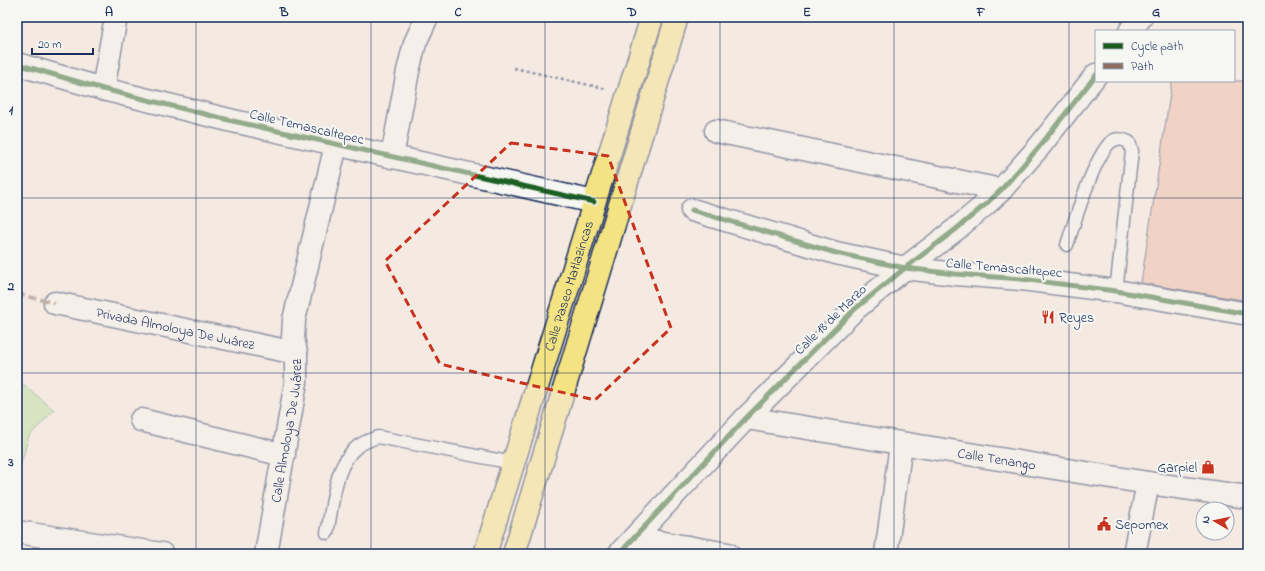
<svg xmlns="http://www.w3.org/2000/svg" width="1265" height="571" font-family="'Indie Flower',sans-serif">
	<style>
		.green { fill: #b2de9c; stroke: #66867d }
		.building { fill: #ecb99f; stroke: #1b2f5e; filter: url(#shadow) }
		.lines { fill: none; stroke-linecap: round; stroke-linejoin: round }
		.lane-casing { stroke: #1b2f5e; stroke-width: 15 }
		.street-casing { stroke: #1b2f5e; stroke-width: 25 }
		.highway-casing { stroke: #1b2f5e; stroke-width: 25 }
		.path { stroke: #1b2f5e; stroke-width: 2.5; stroke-dasharray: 3 3; stroke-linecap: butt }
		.lane { stroke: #f6f6f2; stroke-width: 12 }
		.street { stroke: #f6f6f2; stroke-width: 22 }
		.highway { stroke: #f4e382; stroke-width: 22 }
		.quiet { stroke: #8d6e63; stroke-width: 4; stroke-dasharray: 8 4; stroke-linecap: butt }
		.cycleway-casing { stroke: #f6f6f2; stroke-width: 8 }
		.cycleway { stroke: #1b5e20; stroke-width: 5 }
		.marked { fill: none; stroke: #c8321e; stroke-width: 3; stroke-dasharray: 8 5; stroke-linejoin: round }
		.grid { fill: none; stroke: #1b2f5e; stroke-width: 1; stroke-opacity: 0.55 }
		.labels { text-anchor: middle; stroke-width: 4; stroke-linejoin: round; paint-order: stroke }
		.street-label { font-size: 14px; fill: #1b2f5e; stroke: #f6f6f2 }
		.poi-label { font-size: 14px; fill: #1b2f5e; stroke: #f6f6f2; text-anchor: start }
		.neatline { fill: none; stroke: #1b2f5e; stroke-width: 1.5 }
		.grid-label { font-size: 13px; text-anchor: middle; font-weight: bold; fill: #1b2f5e }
	</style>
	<defs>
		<filter id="shadow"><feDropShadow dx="3.5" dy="3.5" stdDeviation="1" flood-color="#0004"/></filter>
	</defs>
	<rect width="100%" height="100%" fill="#f4eae1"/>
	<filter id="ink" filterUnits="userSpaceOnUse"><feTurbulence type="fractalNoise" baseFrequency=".025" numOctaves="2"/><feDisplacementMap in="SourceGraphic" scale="8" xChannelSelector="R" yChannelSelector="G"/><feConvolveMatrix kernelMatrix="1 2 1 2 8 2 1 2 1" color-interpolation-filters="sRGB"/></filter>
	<g filter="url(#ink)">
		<path class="green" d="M17 379 54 410 29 436 17 478Z"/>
		<path class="building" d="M1172 81H1248V301L1141 283Z"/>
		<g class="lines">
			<g class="lane-casing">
				<path id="lane" d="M1067 245C1073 226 1097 147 1114 140 1119 138 1124 140 1129 142L1132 151 1116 291
					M327 533C333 505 334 464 358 446 364 442 372 439 378 437L513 463"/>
			</g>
			<g class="street-casing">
				<g id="street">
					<path d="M1130 31 1141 17"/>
					<path d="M17 64 103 89 233 121 594 202"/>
					<path d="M103 89 116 17"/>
					<path d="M716 131 1001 190"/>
					<path d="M392 157 408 71 415 43 427 17"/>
					<path d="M692 210 836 253 905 268 955 274 1021 279 1116 291 1248 314"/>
					<path id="s1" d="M55 303 296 353"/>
					<path id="s2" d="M746 418 1148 483 1248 497"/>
					<path d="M141 420 284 455"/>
					<path d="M17 532 162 554"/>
					<path d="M635 538 728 554"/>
					<path id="s3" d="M266 554 296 382V353L293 338 294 320 336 145"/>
					<path d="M619 554 746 418 855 309 905 268 955 230 986 204 1001 190 1039 147 1096 75"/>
					<path d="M886 554 901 444"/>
					<path d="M1134 554 1148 483"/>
				</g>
			</g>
			<g class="highway-casing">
				<g id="highway">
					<path id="s4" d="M485 554 652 17"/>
					<path d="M514 554 677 17"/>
				</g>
			</g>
			<path class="path" d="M514 68 607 89"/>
			<use href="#lane" class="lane"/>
			<use href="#street" class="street"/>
			<use href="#highway" class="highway"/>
			<path class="quiet" d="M17 294 55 303"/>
			<g class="cycleway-casing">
				<path id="cycleway" d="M17 64 103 89 233 121 594 202
					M692 210 836 253 905 268 955 274 1021 279 1116 291 1248 314
					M619 554 746 418 855 309 905 268 955 230 986 204 1001 190 1039 147 1096 75"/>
			</g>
			<use href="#cycleway" class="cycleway"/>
		</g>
	</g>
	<path d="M0 0H1265V571H0ZM511 143 608 156 671 328 595 400 440 364 385 261Z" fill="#f4eae1" fill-opacity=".55" fill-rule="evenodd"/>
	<path class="marked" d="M511 143 608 156 671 328 595 400 440 364 385 261Z"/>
	<path class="grid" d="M196 17V554M371 17V554M545 17V554M720 17V554M894 17V554M1069 17V554M17 198H1248M17 373H1248"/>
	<defs>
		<g id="restaurant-bare" transform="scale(1.08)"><path d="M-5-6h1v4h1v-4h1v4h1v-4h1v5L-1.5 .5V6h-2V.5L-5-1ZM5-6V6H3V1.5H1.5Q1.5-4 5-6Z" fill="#c8321e" stroke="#f6f6f2" stroke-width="2.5" paint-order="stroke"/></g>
		<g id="shop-bare" transform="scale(1.08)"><path d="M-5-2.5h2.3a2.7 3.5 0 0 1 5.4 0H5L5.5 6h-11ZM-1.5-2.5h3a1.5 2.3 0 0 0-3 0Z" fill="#c8321e" stroke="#f6f6f2" stroke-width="2.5" paint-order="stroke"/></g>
		<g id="civic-bare" transform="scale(1.08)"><path d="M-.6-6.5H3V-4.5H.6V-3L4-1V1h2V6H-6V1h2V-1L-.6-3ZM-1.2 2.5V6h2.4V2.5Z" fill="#c8321e" stroke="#f6f6f2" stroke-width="2.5" paint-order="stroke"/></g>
	</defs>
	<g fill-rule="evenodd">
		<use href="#restaurant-bare" x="1048" y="317"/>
		<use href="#shop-bare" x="1208" y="467"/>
		<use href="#civic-bare" x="1104" y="524"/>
	</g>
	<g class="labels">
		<g class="street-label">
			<text transform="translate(307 126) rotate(13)" y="5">Calle Temascaltepec</text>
			<text transform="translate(1004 267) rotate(5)" y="5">Calle Temascaltepec</text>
			<text dy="5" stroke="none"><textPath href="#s4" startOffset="281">Calle Paseo Matlazincas</textPath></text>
			<text transform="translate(830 319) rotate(-44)" y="5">Calle 18 de Marzo</text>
			<text dy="5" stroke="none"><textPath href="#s1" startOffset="123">Privada Almoloya De Juárez</textPath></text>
			<text dy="5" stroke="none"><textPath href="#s3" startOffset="125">Calle Almoloya De Juárez</textPath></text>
			<text dy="5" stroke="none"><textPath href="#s2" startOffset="254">Calle Tenango</textPath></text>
		</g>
		<g class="poi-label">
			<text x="1059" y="322">Reyes</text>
			<text x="1197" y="472" text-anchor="end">Garpiel</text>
			<text x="1115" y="529">Sepomex</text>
		</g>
	</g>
	<rect width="1265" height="571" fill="none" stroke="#f6f6f2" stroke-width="44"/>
	<rect x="1095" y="30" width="140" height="52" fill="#f6f6f2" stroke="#9ea6b7"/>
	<rect x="1103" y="43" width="20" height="6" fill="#1b5e20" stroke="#9ea6b7"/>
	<text x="1131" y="50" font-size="12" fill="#1b2f5e">Cycle path</text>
	<rect x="1103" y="63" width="20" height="6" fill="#8d6e63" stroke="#9ea6b7"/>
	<text x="1131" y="70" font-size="12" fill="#1b2f5e">Path</text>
	<g transform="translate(1215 521) rotate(279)"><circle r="19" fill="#f6f6f2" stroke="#9ea6b7"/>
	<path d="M0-3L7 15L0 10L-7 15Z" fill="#c8321e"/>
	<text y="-6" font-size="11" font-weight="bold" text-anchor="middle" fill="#1b2f5e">N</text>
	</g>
	<path d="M32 48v6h61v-6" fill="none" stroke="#1b2f5e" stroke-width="2"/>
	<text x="38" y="48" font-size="12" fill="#1b2f5e" stroke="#f6f6f2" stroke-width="3" paint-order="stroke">20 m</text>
	<rect x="22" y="22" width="1221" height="527" class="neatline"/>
	<g class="grid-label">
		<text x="109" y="16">A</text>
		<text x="284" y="16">B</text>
		<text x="458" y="16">C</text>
		<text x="632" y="16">D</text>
		<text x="807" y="16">E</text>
		<text x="981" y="16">F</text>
		<text x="1156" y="16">G</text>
		<text x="11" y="114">1</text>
		<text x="11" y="290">2</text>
		<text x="11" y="466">3</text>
	</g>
</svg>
